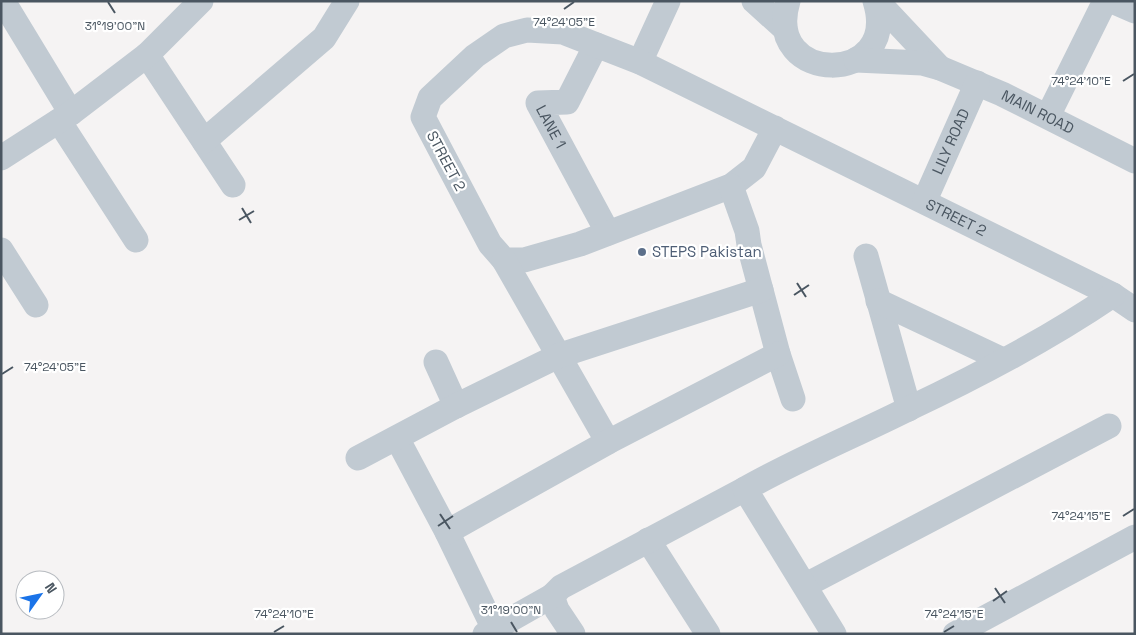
<svg xmlns="http://www.w3.org/2000/svg" width="1136" height="635" font-family="'Space Grotesk',sans-serif">
	<style>
		.lines { fill: none; stroke-linecap: round; stroke-linejoin: round }
		.minor { stroke: #c1cad2; stroke-width: 25 }
		.ticks { fill: none; stroke: #4a5661; stroke-width: 2 }
		.service-dot { fill: #5c6f8a; stroke: #fff; stroke-width: 2 }
		.labels { text-anchor: middle; stroke-width: 4.5; stroke-linejoin: round; paint-order: stroke }
		.street-label { font-size: 15px; fill: #4a5661; stroke: #fff }
		.service-label { font-size: 15px; fill: #4e5e75; stroke: #fff; text-anchor: start }
		.ticks-label { font-size: 12px; text-anchor: middle; fill: #4a5661; stroke: #fff; stroke-width: 4.5; stroke-linejoin: round; paint-order: stroke }
	</style>
	<rect width="100%" height="100%" fill="#f5f3f3"/>
	<g class="lines">
		<g class="minor">
			<path d="M3 1 71 113"/>
			<path d="M754 1 785 29"/>
			<path d="M788 1C762 86 902 87 875 1"/>
			<path d="M877 1 940 68"/>
			<path d="M1112 1 1135 11"/>
			<path id="s1" d="M596 45 567 102 538 103 608 233"/>
			<path d="M147 55 233 185"/>
			<path id="s2" d="M856 60 922 63 940 68 1002 94 1135 161"/>
			<path d="M640 62 668 1"/>
			<path d="M1048 116 1105 1"/>
			<path d="M59 121 136 240"/>
			<path id="s3" d="M775 128 754 168 731 186 580 244 524 260H504L490 244 423 117 430 98 475 56 504 36 527 30 563 32 640 62 1113 295 1135 310"/>
			<path d="M204 141 324 38 347 1"/>
			<path d="M1 158 71 113 147 55 201 1"/>
			<path d="M731 186 747 231 749 245 778 354 793 399"/>
			<path id="s4" d="M925 200 977 83"/>
			<path d="M1 250 36 305"/>
			<path d="M866 256 909 409"/>
			<path d="M504 260 608 442"/>
			<path d="M878 301 1003 360"/>
			<path d="M436 362 456 406"/>
			<path d="M397 438 447 532 494 629"/>
			<path d="M358 458 456 406 558 356 761 290"/>
			<path d="M447 532 608 442 778 354"/>
			<path d="M648 540 708 634"/>
			<path d="M806 585 1109 426"/>
			<path d="M552 596 557 610 573 634"/>
			<path d="M485 634 552 596 561 587 745 489"/>
			<path d="M834 634 745 489C798 459 854 436 908 409 978 376 1050 338 1113 295"/>
			<path d="M955 634 1135 537"/>
		</g>
	</g>
	<path class="ticks" d="M108 2 115 13M564 9 574 2M1123 81 1134 74M242 208 251 223M239 220 254 211M797 283 806 297M794 295 809 285M2 374 13 367M440 514 450 529M1123 516 1134 509M438 526 453 516M995 588 1005 603M993 601 1007 591M511 622 517 632M274 632 284 626M944 632 954 626"/>
	<circle class="service-dot" cx="642" cy="252" r="5"/>
	<g class="labels">
		<g class="street-label">
			<text dy="5" stroke="none"><textPath href="#s2" startOffset="192">MAIN ROAD</textPath></text>
			<text dy="5" stroke="none"><textPath href="#s1" startOffset="120">LANE 1</textPath></text>
			<text dy="5" stroke="none"><textPath href="#s4" startOffset="64">LILY ROAD</textPath></text>
			<text transform="translate(446 161) rotate(62)" y="5">STREET 2</text>
			<text dy="5" stroke="none"><textPath href="#s3" startOffset="1091">STREET 2</textPath></text>
		</g>
		<g class="service-label">
			<text x="652" y="257">STEPS Pakistan</text>
		</g>
	</g>
	<g class="ticks-label">
		<text x="564" y="26">74°24'05"E</text>
		<text x="115" y="30">31°19'00"N</text>
		<text x="1081" y="85">74°24'10"E</text>
		<text x="55" y="371">74°24'05"E</text>
		<text x="1081" y="520">74°24'15"E</text>
		<text x="511" y="614">31°19'00"N</text>
		<text x="284" y="618">74°24'10"E</text>
		<text x="954" y="618">74°24'15"E</text>
	</g>
	<rect width="1136" height="635" fill="none" stroke="#4a5661" stroke-width="5"/>
	<g transform="translate(40 595) rotate(57)"><circle r="24" fill="#ffffff" stroke="#b7bbc0"/>
	<path d="M0-4L9 19L0 12L-9 19Z" fill="#1a73e8"/>
	<text y="-8" font-size="14" font-weight="bold" text-anchor="middle" fill="#4a5661">N</text>
	</g>
</svg>
